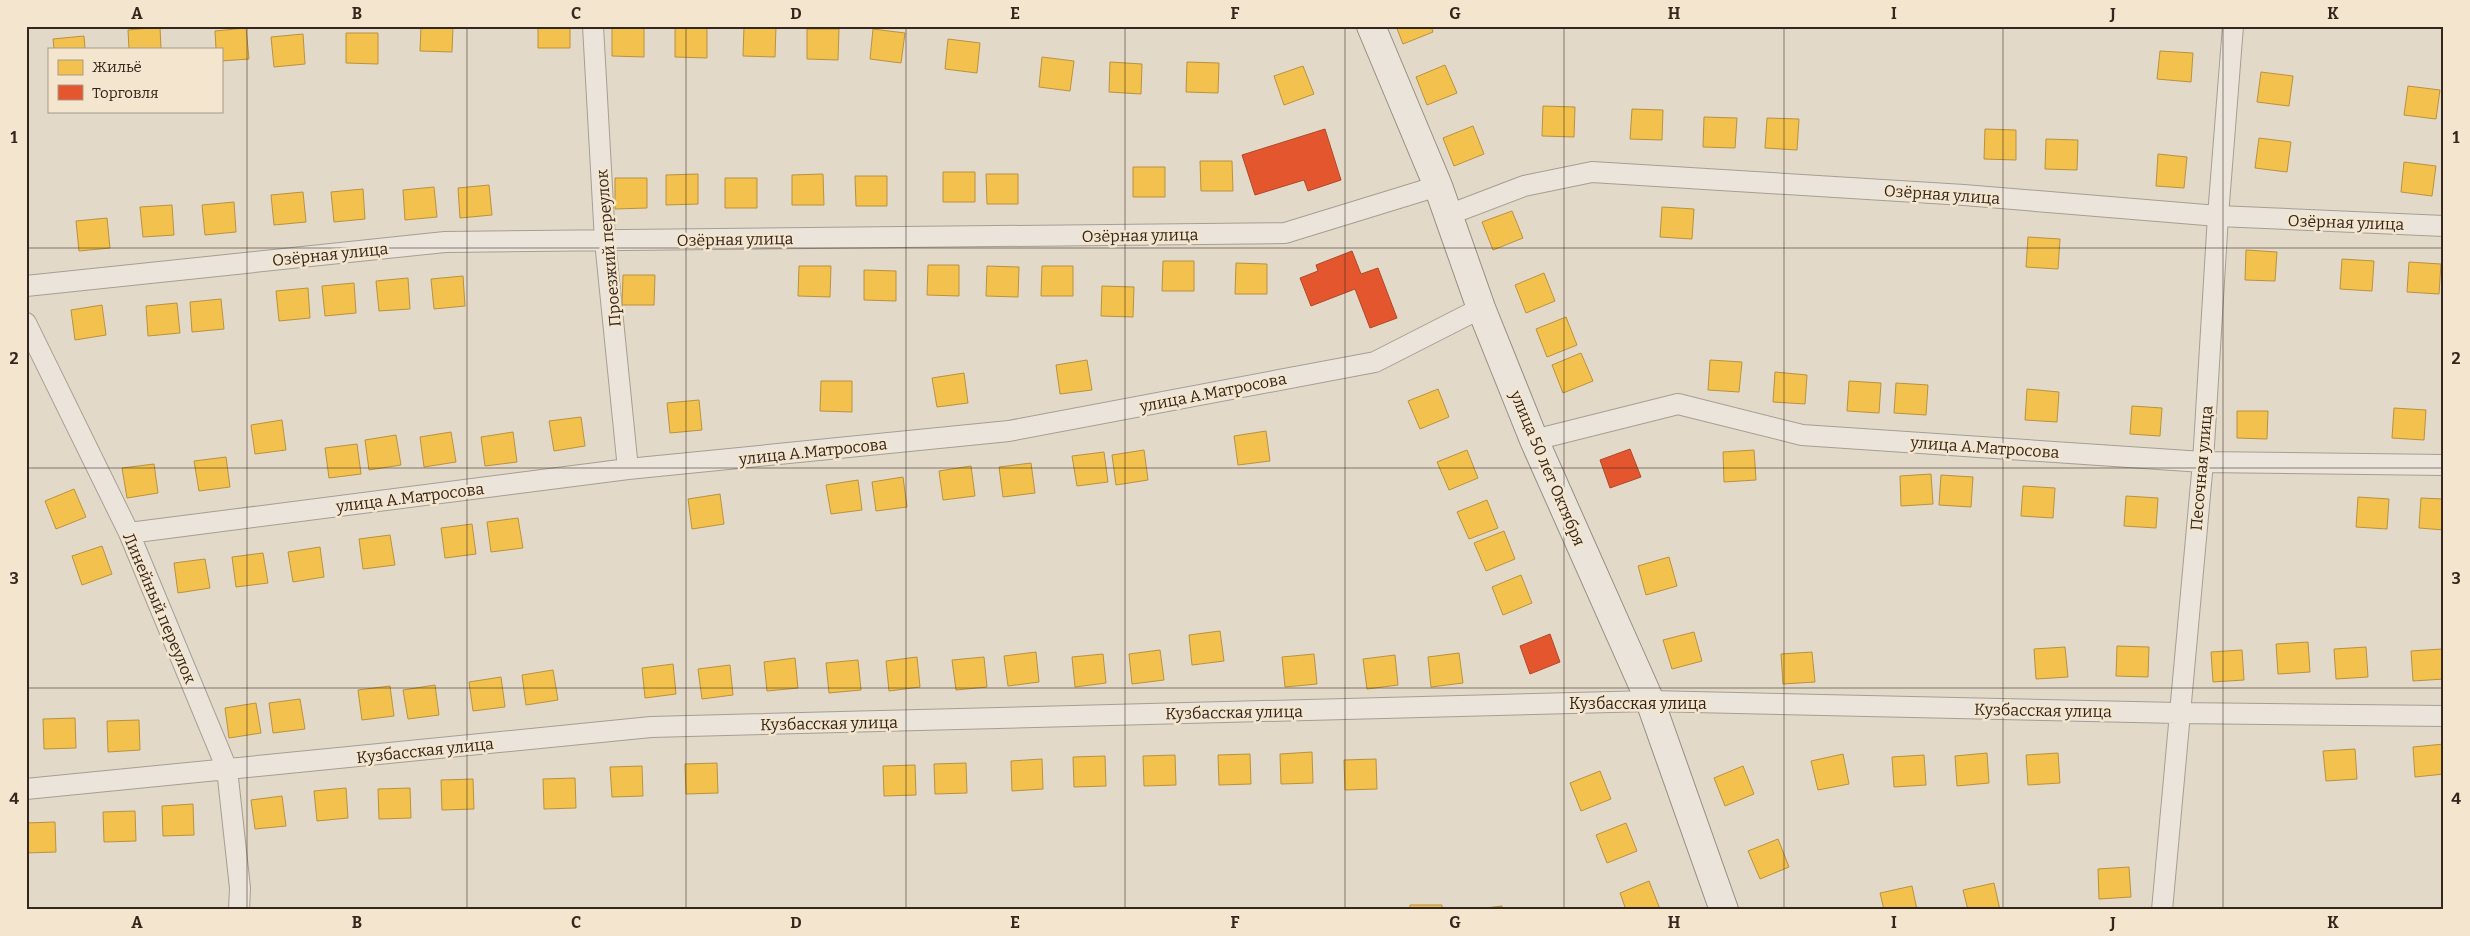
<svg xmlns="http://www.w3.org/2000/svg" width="2470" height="936" font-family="Bitter,serif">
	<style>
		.homes { fill: #f2c14e; stroke: #b9923f }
		.shops { fill: #e4572e; stroke: #af4829 }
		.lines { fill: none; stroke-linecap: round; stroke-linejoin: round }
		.street-casing { stroke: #a79e92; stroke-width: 22 }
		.secondary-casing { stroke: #968e82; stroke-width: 30 }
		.street { stroke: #eae4db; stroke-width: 20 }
		.secondary { stroke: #eae4db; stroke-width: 28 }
		.grid { fill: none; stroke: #34261c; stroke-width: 1; stroke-opacity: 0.55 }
		.labels { text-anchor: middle; stroke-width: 5; stroke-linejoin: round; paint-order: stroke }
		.street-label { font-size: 16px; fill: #34261c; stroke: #f4e6ce }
		.neatline { fill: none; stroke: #34261c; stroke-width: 2 }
		.grid-label { font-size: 16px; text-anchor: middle; font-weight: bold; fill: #34261c }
	</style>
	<rect width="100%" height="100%" fill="#e2d9c8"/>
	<path class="homes" d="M421 26H453L452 52 420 51Z
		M538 26H570V48H538Z
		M612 26 644 27V57L612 56Z
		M744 26 776 27 775 57 743 56Z
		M1396 26H1431L1433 32 1403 44Z
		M160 27 161 49H129L128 30Z
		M675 27 707 28V58L675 57Z
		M246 28 249 59 221 61V49H216L215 31Z
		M807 29H839L838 60 807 59Z
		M873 29 905 33 901 63 870 59Z
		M346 33H378V64L346 63Z
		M303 34 305 64 274 67 271 37Z
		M84 36 85 49H54L53 39Z
		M948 39 980 43 977 73 945 69Z
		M2160 51 2193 53 2191 82 2157 79Z
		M1042 57 1074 61 1070 91 1039 87Z
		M1110 62 1142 64 1141 94 1109 92Z
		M1187 62 1219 63 1218 93 1186 92Z
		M1445 65 1457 93 1427 105 1416 77Z
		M1303 66 1314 94 1284 105 1274 76Z
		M2261 72 2293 76 2289 106 2257 102Z
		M2408 86 2440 90 2436 119 2404 115Z
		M1543 106 1575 107 1574 137 1542 136Z
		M1632 109 1663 110 1662 140 1630 139Z
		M1704 117 1737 118 1735 148 1703 147Z
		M1767 118 1799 119 1797 150 1765 148Z
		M1473 126 1484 154 1454 166 1443 138Z
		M1985 129 2016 130V160L1984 159Z
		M2259 138 2291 142 2287 172 2255 168Z
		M2046 139 2078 140 2077 170 2045 169Z
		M2158 154 2187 157 2184 188 2156 186Z
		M1200 161H1232L1233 191H1201Z
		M2404 162 2436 166 2432 196 2401 192Z
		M1133 167H1165V197H1133Z
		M943 172H975V202H943Z
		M698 174V204L666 205V175Z
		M823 174 824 205H792V175Z
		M986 174H1018V204H987Z
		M855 176H887V206H856Z
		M615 178H647V208L615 209Z
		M725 178H757V208H725Z
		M489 185 492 215 460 218 458 188Z
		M434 187 437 217 405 220 403 190Z
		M363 189 365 219 334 222 331 192Z
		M303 192 306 222 274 225 271 195Z
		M234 202 236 232 205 235 202 205Z
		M172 205 174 235 143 237 140 207Z
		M1662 207 1694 209 1692 239 1660 237Z
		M1512 211 1523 238 1493 250 1482 222Z
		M107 218 110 248 79 251 76 221Z
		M2028 237 2060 239 2058 269 2026 267Z
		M2246 250 2277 252 2275 281 2245 280Z
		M2342 259 2374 261 2372 291 2340 289Z
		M1163 261H1194V291H1162Z
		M2409 262 2441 264 2439 294 2407 292Z
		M1236 263 1267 264V294H1235Z
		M928 265H959V296L927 295Z
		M799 266H831L830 297 798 296Z
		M987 266 1019 267 1018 297 986 296Z
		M1042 266H1073V296H1041Z
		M864 270 896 271V301L864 300Z
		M1544 273 1555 301 1526 313 1515 285Z
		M623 275H655L654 305H622Z
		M463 276 465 306 434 309 431 279Z
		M408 278 410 309 379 311 376 281Z
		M354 283 356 313 325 316 322 286Z
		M1102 286 1134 287 1133 317 1101 316Z
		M308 288 310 318 279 321 276 291Z
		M221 299 224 329 192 332 190 302Z
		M177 303 180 333 148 336 146 306Z
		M102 305 106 335 75 340 71 310Z
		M1566 317 1577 345 1547 357 1536 329Z
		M1581 353 1593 381 1563 393 1552 365Z
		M1087 360 1092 390 1060 394 1056 365Z
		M1710 360 1742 362 1739 392 1708 390Z
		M1775 372 1807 375 1805 404 1773 402Z
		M964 373 968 403 937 407 932 378Z
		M821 381H852V412L820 411Z
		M1849 381 1881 383 1879 413 1847 411Z
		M1896 383 1928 385 1926 415 1894 413Z
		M1438 389 1449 417 1420 429 1408 401Z
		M2027 389 2059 392 2057 422 2025 420Z
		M699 400 702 430 670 433 667 403Z
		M2132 406 2162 408 2160 436 2130 434Z
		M2394 408 2426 410 2424 440 2392 438Z
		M2237 411H2268L2267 439 2237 438Z
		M581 417 585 446 554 451 549 421Z
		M282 420 286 450 255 454 251 425Z
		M1266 431 1270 461 1238 465 1234 436Z
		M451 432 456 462 424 467 420 437Z
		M513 432 517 462 485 466 481 437Z
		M396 435 401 465 369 470 365 440Z
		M357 444 361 474 329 478 325 448Z
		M1144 450 1148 480 1116 485 1112 455Z
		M1467 450 1478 478 1449 490 1437 462Z
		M1754 450 1756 480 1724 482 1723 452Z
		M1104 452 1108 482 1077 486 1072 456Z
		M226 457 230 487 199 491 194 461Z
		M1031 463 1035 493 1003 497 999 467Z
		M154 464 158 493 127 498 122 468Z
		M971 466 975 496 943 500 939 471Z
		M1931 474 1933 504 1901 506 1900 476Z
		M1941 475 1973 477 1971 507 1939 505Z
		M903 477 907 507 876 511 872 482Z
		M858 480 862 510 831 514 826 485Z
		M2023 486 2055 488 2053 518 2021 516Z
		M74 489 86 517 56 529 45 501Z
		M720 494 724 524 692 529 688 499Z
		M2126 496 2158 498 2156 528 2124 526Z
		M2358 497 2389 499 2387 529 2356 527Z
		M2421 498 2444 499V530L2419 528Z
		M1487 500 1498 528 1469 539 1457 512Z
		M518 518 523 548 491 552 487 522Z
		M472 524 476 554 445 558 441 528Z
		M1504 531 1515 559 1486 571 1474 543Z
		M390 535 395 565 363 569 359 539Z
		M102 546 112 574 82 585 72 556Z
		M320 547 324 577 293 582 288 552Z
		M263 553 268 583 236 587 232 557Z
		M1669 557 1677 586 1646 595 1638 566Z
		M205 559 210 588 178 593 174 563Z
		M1521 575 1532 603 1503 615 1492 587Z
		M1220 631 1224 661 1192 665 1189 635Z
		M1694 632 1702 661 1672 669 1663 640Z
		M2308 642 2310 672 2278 674 2276 644Z
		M2117 646 2149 647 2148 677 2116 676Z
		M2065 647 2068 677 2036 679 2034 649Z
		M2366 647 2368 677 2336 679 2334 649Z
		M2442 649 2444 679 2413 681 2411 651Z
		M1160 650 1164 680 1132 684 1129 654Z
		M2242 650 2244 680 2213 682 2211 652Z
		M1036 652 1039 682 1008 686 1004 656Z
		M1812 652 1815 682 1783 684 1781 654Z
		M1459 653 1463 683 1431 687 1428 657Z
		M1103 654 1106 683 1075 687 1072 657Z
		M1314 654 1317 684 1285 687 1282 657Z
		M1395 655 1398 685 1367 689 1363 659Z
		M917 657 920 687 889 691 886 661Z
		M984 657 987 687 956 690 952 660Z
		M795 658 798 688 767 691 764 662Z
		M858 660 861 690 829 693 826 663Z
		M673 664 676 694 645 698 642 668Z
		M730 665 733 695 702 699 698 669Z
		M553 670 558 700 526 705 522 675Z
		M501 677 505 707 473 711 469 682Z
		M435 685 439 715 408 719 403 690Z
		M390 686 394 716 362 720 358 690Z
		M300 699 305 729 273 733 269 703Z
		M256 703 261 733 229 738 225 708Z
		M75 718 76 748 44 749 43 719Z
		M139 720 140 750 108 752 107 721Z
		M2444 744V774L2415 777 2413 747Z
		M2355 749 2357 779 2326 781 2323 751Z
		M1312 752 1313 783 1281 784 1280 754Z
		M1987 753 1989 783 1957 786 1955 756Z
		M2058 753 2060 783 2028 785 2026 755Z
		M1250 754 1251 784 1219 785 1218 755Z
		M1843 754 1849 784 1818 790 1811 761Z
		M1175 755 1176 785 1144 786 1143 756Z
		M1924 755 1926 785 1894 787 1892 757Z
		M1105 756 1106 786 1074 787 1073 757Z
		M1042 759 1043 789 1012 791 1011 761Z
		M1376 759 1377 789 1345 790 1344 760Z
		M717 763 718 793 686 794 685 764Z
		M966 763 967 793 935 794 934 764Z
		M915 765 916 795 884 796 883 766Z
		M642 766 643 796 612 797 610 767Z
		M1743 766 1754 794 1725 806 1714 778Z
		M1600 771 1611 799 1581 811 1570 783Z
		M575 778 576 808 544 809 543 779Z
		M473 779 474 809 442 810 441 780Z
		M346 788 348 818 317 821 314 791Z
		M410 788 411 818 379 819 378 789Z
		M282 796 286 826 255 829 251 800Z
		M193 804 194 835 163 836 162 806Z
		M135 811 136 841 104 842 103 812Z
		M55 822 56 852 26 853V823Z
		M1626 823 1637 851 1607 863 1596 835Z
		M1778 839 1789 867 1760 879 1748 851Z
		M2129 867 2131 897 2099 899 2098 869Z
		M1649 881 1660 909 1626 910 1620 893Z
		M1994 883 2000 910H1968L1963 890Z
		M1912 886 1917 910H1884L1880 893Z
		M1410 905H1442V910H1410Z
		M1502 906V910H1470Z"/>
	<path class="shops" d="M1325 129 1341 180 1308 191 1304 180 1255 195 1242 155Z
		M1352 251 1361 274 1378 268 1397 318 1370 328 1355 289 1311 306 1300 278 1318 271 1316 265Z
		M1630 449 1641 477 1610 488 1600 460Z
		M1550 634 1560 662 1530 674 1520 646Z"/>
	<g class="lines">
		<g class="street-casing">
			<path id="street" d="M593 26 605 241 628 469
				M1448 215 1524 186 1592 172 1964 195 2218 216 2444 226
				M26 286 445 242 1285 233 1438 186
				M26 323 129 533 227 769 240 888 239 910
				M1534 440 1678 404 1802 435 2203 462 2444 465
				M129 533 628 469 1009 431 1375 362 1481 308
				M26 789 651 727 1650 701 2178 713 2444 716
				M2162 910 2203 462 2218 216 2233 26"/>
		</g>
		<g class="secondary-casing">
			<path id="secondary" d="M1371 26 1438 186 1481 308 1534 440 1650 701 1724 910"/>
		</g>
		<use href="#street" class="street"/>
		<use href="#secondary" class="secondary"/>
	</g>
	<path class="grid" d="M247 26V910M467 26V910M686 26V910M906 26V910M1125 26V910M1345 26V910M1564 26V910M1784 26V910M2003 26V910M2223 26V910M26 248H2444M26 468H2444M26 688H2444"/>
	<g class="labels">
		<g class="street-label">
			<text transform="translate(1942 194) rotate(4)" y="6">Озёрная улица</text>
			<text transform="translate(2346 222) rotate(2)" y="6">Озёрная улица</text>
			<text transform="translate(1140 235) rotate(-1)" y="6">Озёрная улица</text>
			<text transform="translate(735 239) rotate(-1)" y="6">Озёрная улица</text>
			<text transform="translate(608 248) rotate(-95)" y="6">Проезжий переулок</text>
			<text transform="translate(330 254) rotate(-6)" y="6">Озёрная улица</text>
			<text transform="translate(1213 392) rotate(-11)" y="6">улица А.Матросова</text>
			<text transform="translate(1985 447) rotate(4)" y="6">улица А.Матросова</text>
			<text transform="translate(813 451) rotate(-6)" y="6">улица А.Матросова</text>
			<text transform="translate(1548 468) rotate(67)" y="6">улица 50 лет Октября</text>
			<text transform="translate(2201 468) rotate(-85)" y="6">Песочная улица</text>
			<text transform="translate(410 497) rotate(-7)" y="6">улица А.Матросова</text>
			<text transform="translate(160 608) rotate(67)" y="6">Линейный переулок</text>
			<text x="1638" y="709">Кузбасская улица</text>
			<text transform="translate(2043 710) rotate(1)" y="6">Кузбасская улица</text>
			<text transform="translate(1234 712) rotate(-1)" y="6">Кузбасская улица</text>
			<text transform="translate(829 723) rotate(-1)" y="6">Кузбасская улица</text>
			<text transform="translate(425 750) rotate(-6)" y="6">Кузбасская улица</text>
		</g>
	</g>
	<rect width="2470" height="936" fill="none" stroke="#f4e6ce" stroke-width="55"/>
	<rect x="48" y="48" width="175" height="65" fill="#f4e6ce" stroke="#a79987"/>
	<rect x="58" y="60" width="25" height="15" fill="#f2c14e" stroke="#a79987"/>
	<text x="92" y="72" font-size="15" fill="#34261c">Жильё</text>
	<rect x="58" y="85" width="25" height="15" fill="#e4572e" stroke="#a79987"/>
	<text x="92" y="98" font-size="15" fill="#34261c">Торговля</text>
	<rect x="28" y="28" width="2414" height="880" class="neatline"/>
	<g class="grid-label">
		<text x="137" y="19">A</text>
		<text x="357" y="19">B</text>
		<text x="576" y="19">C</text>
		<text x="796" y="19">D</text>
		<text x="1015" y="19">E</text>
		<text x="1235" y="19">F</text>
		<text x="1455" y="19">G</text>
		<text x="1674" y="19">H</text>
		<text x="1894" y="19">I</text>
		<text x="2113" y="19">J</text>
		<text x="2333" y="19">K</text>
		<text x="14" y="143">1</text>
		<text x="2456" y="143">1</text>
		<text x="14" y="364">2</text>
		<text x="2456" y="364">2</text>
		<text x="14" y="584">3</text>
		<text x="2456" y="584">3</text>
		<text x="14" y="804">4</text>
		<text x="2456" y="804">4</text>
		<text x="137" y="928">A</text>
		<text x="357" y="928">B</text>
		<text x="576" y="928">C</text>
		<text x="796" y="928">D</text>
		<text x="1015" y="928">E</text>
		<text x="1235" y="928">F</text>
		<text x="1455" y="928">G</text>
		<text x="1674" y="928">H</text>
		<text x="1894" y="928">I</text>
		<text x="2113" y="928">J</text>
		<text x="2333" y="928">K</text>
	</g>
</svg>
